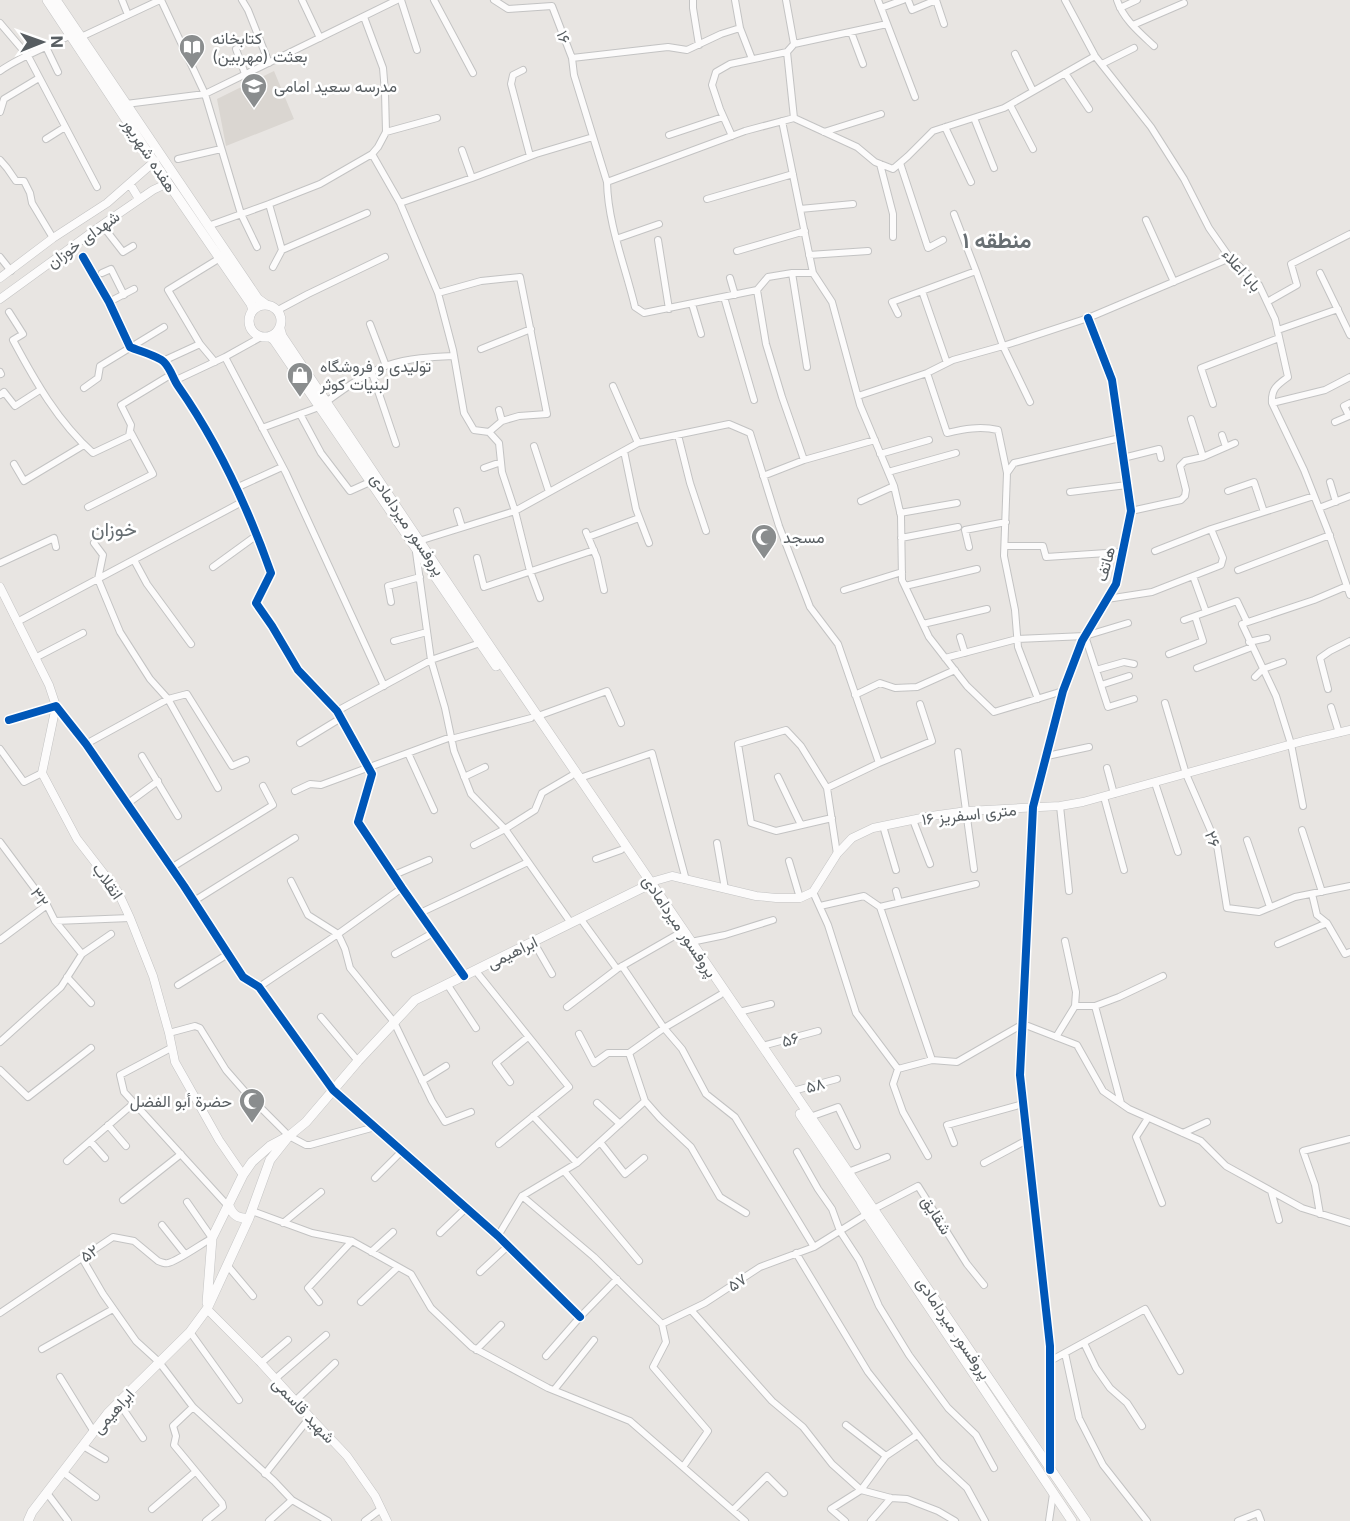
<svg xmlns="http://www.w3.org/2000/svg" width="1350" height="1521" font-family="Inter,Vazirmatn,sans-serif">
	<style>
		.education { fill: #dad6d1 }
		.lines { fill: none; stroke-linecap: round; stroke-linejoin: round }
		.minor-casing { stroke: #c3c3c3; stroke-width: 8 }
		.tertiary-casing { stroke: #c3c3c3; stroke-width: 9 }
		.secondary-casing { stroke: #c4c4c4; stroke-width: 10 }
		.minor { stroke: #fcfbfb; stroke-width: 6 }
		.tertiary { stroke: #fcfbfb; stroke-width: 8 }
		.secondary { stroke: #fcfbfb; stroke-width: 9 }
		.cycleway-casing { stroke: #fff; stroke-width: 11 }
		.cycleway { stroke: #0057b8; stroke-width: 8 }
		.labels { text-anchor: middle; stroke-width: 5; stroke-linejoin: round; paint-order: stroke }
		.street-label { font-size: 16px; fill: #575d61; stroke: #fff }
		.poi-label { font-size: 16px; fill: #575d61; stroke: #fff; text-anchor: start }
		.quarter-label { font-size: 20px; fill: #686f73; stroke: #fff }
		.district-label { font-size: 22px; font-weight: bold; fill: #686f73; stroke: #fff }
	</style>
	<rect width="100%" height="100%" fill="#e8e5e2"/>
	<path class="education" d="M274 71 294 119 226 146 217 99Z"/>
	<g class="lines">
		<g class="minor-casing">
			<path id="minor" d="M122 0 128 15
				M161 0 205 94 241 214 257 247
				M242 0 248 10 269 63
				M302 0 320 38
				M401 0 417 50
				M434 0 473 73
				M494 0 508 9 552 6 572 58 574 75 607 182 745 131 794 118
				M693 0V8L699 45
				M786 0 794 44 787 52 794 118 857 147 875 162 893 169 908 156 933 131 1004 108 1095 56
				M878 0 915 97
				M908 0 912 10 936 0 944 24
				M1065 0 1095 56 1151 127 1184 179 1209 228 1230 258 1259 285 1275 319 1288 377C1277 385 1271 389 1272 403L1304 470 1328 531 1350 595
				M1117 0C1123 19 1140 33 1154 46
				M881 8 903 0
				M1120 8 1137 0
				M0 23 28 56 97 187
				M1133 25 1184 3
				M740 28 752 59
				M851 32 863 64
				M81 37 160 0
				M794 44 887 24
				M46 47 58 72
				M236 49 245 74
				M1015 54 1033 91
				M572 58 668 47 687 50 721 34 740 28 735 0
				M1102 64 1134 48
				M523 70 513 75 511 84 530 156
				M0 71C21 56 48 47 71 35
				M1065 73 1089 109
				M126 104 205 94 397 0
				M1010 105 1033 149
				M0 112 4 99 39 78
				M974 118 994 168
				M782 121 813 273 832 302 860 405 894 486 901 516 902 580 929 637 967 686 994 712 1063 691
				M945 127 971 182
				M386 132 437 118
				M824 132 881 114
				M669 135 723 117
				M732 136 720 109 712 85 716 72 730 64 787 52
				M46 139 65 127
				M462 150 472 178 536 154 593 137
				M372 154 400 203 438 293 453 350 464 413 474 430 489 432 499 443 502 472 515 511 530 571 540 598
				M178 159 221 149
				M0 160 7 168 16 181H24L30 193 32 203 53 238
				M900 163 928 248 943 240
				M880 164 893 214V237
				M607 182C608 225 625 265 635 307L644 313 757 290 768 277 792 273H813
				M707 199 793 174
				M400 203 472 178
				M269 204 282 250 273 267
				M800 209 853 204
				M954 214 976 271 1003 346 1030 402
				M1146 220 1174 282
				M102 225 123 252 133 246
				M208 226 269 204 320 184 372 154 378 147 386 132 385 92 383 68 364 17
				M616 239 659 224
				M658 240 669 309
				M282 250 367 213
				M737 251 805 231
				M809 255 868 251
				M0 257 11 271
				M83 257 109 302 130 347C139 351 158 356 164 362 171 369 173 379 178 386 218 443 248 508 271 573L256 603 272 626 298 670 337 711 372 774 358 822 402 888 464 976
				M102 273 111 269 124 295
				M792 273 807 367
				M1320 273 1350 335
				M730 278 735 295
				M757 290 766 344 782 397 804 460
				M922 291 947 363
				M438 293 481 281 520 277 547 414 519 416 502 421 489 432
				M724 297 754 400
				M109 302 134 289
				M1267 302 1297 285 1291 264 1350 234
				M692 304 701 334
				M278 310 308 294 385 257
				M9 312 23 334 13 340C35 381 58 422 93 453L129 436 131 425 121 405 172 374
				M898 314 892 302 976 271
				M370 324 386 366
				M1278 330 1338 309
				M481 349 531 329
				M225 357 261 337
				M163 361 200 344
				M215 362 200 344 168 290 220 258
				M0 372 1 374
				M372 373 396 444
				M927 373 947 433C964 429 980 426 998 430L1007 473
				M174 381 225 357 286 473 384 686
				M613 386 638 443
				M84 388 98 378 100 366 164 327
				M0 395 4 392 15 406 40 390
				M858 396 927 373 953 360 1003 346 1088 318 1230 258
				M326 402C345 388 366 373 388 365 409 358 432 357 454 356
				M1272 403 1325 390 1350 377
				M1213 404 1201 368 1279 338
				M499 410 502 421
				M300 414 321 453 350 491 370 482
				M1191 419 1203 457
				M1335 422 1349 416 1344 406 1350 403
				M262 428 319 407
				M678 435 690 483 706 531
				M1222 435 1226 447
				M534 446 549 492
				M624 451 636 509 649 543
				M880 454 929 440
				M1123 458 1159 449 1161 458
				M14 464 24 481 84 445
				M484 468 501 462
				M888 472 956 453
				M763 476 804 460 875 440
				M1330 482 1336 502
				M236 488 282 467
				M1228 491 1254 482 1264 512
				M1070 492 1127 485
				M861 501 894 486
				M88 507 153 474 130 431
				M1319 508 1350 496
				M457 511 462 527
				M1131 511 1181 500 1185 496 1186 490 1180 466 1185 461 1203 457 1235 443
				M900 513 957 503
				M586 532 597 558 604 590
				M588 537 639 518
				M901 538 958 527
				M419 541 515 511 638 443 729 424 750 433 779 526 810 607 838 644 879 763 827 788 837 854
				M94 543 103 555 98 579 120 632 150 679 168 699 187 694 232 766 246 760
				M1005 546H1043L1046 557 1122 552
				M969 547 965 530 1006 522
				M1155 551 1211 529 1314 496
				M416 552 431 660 445 708 454 751 471 794 505 829 474 845
				M477 558 484 587 594 550
				M134 560 147 584 191 644
				M0 563 54 538 56 547
				M213 567 257 535
				M1238 570 1330 535
				M1193 576 1206 612
				M905 586 977 569
				M844 590 902 572
				M1107 599 1152 592 1221 565 1223 558 1211 529
				M391 602 388 586 420 577
				M1184 620 1237 601 1247 622
				M17 622 242 502
				M923 624 987 609
				M1085 636 1108 707 1134 699
				M960 637 965 653
				M394 641 427 632
				M1249 642 1267 638
				M1169 654 1203 641 1195 616
				M35 658 83 633
				M945 658 1017 639 1085 636 1128 623
				M1197 668 1252 647
				M1096 670 1124 662 1134 664
				M1255 677 1263 669 1283 662
				M1101 685 1129 676
				M1328 689 1320 658 1330 651 1350 641
				M855 695 880 683 895 688 917 687 955 670
				M1038 699 1018 647 1015 610 1004 556 1007 473 1014 463 1120 438
				M1165 703 1186 774 1217 845 1227 908 1259 912 1295 897 1350 886
				M1331 707 1339 733
				M337 711 431 660 480 643
				M538 716 607 691 621 723
				M9 720 56 706 86 744 184 886 243 977 259 987 333 1090 498 1236 580 1317
				M451 739 531 718
				M300 743 341 718
				M86 744 168 699 218 788
				M0 749 24 782 42 773
				M958 752 974 869
				M408 753 434 810
				M142 756 178 816
				M1047 756 1089 747
				M879 763 932 741 920 704
				M1107 768 1114 794
				M464 777 485 767
				M778 777 801 825
				M580 778 652 753 686 880
				M1155 783 1178 852
				M827 788 801 746 786 730 738 744 751 823 776 831 832 818
				M295 791 310 784 321 785 451 737
				M1104 797 1124 870
				M127 804 158 781
				M1060 806 1069 891
				M1303 806 1291 744 1276 696 1242 624 1314 600 1347 586
				M913 820 930 864
				M883 826 896 870
				M1302 830 1322 892
				M1247 840 1270 907
				M0 842 47 905 55 921 130 918
				M717 843 725 889
				M596 859 621 850
				M789 861 800 898
				M171 868 273 805 263 786
				M394 875 429 860
				M291 881 308 915 338 934 345 949 350 968 394 1022 432 1101 445 1122 471 1112
				M896 891 899 902
				M813 892 828 925 856 1013 898 1069 932 1060 880 907 976 884
				M1312 894 1317 915 1327 923 1345 954 1350 952
				M194 901 295 838
				M820 906 864 896 880 907
				M420 913 528 862
				M580 918 617 969 678 934
				M571 923 505 829 535 810 542 793 571 776
				M0 940 47 905
				M533 941 552 974
				M691 942 725 935 773 920
				M1278 944 1327 923
				M82 954 111 934
				M395 954 433 933
				M622 966 664 1028 682 1049 706 1094 735 1117 814 1247
				M475 970 569 1087 499 1144
				M67 977 91 1003
				M447 984 476 1028
				M178 985 228 954
				M259 987 338 934 402 888
				M720 995 664 1028 629 1053 645 1101 660 1118 691 1147 720 1197 746 1213
				M1075 1006H1095L1119 997 1163 976
				M1095 1006 1121 1103
				M567 1007 617 969
				M739 1012 771 1004
				M321 1017 358 1061
				M169 1033 195 1026 200 1028 226 1070 247 1094 289 1136 306 1145H310L375 1127
				M579 1034 594 1063 608 1053H629
				M1056 1037 1075 1006 1076 992 1065 941
				M0 1042 61 987 82 954 55 921
				M762 1046 818 1031
				M171 1048 120 1075 124 1092 228 1206
				M932 1060 957 1062 1023 1024 1077 1045 1103 1091 1129 1109 1201 1141 1226 1166 1302 1208 1350 1223
				M898 1069 893 1084 903 1112 928 1156
				M0 1070 28 1097 91 1048
				M422 1081 446 1066
				M510 1082 496 1063 528 1037
				M793 1091 837 1079
				M597 1103 620 1124
				M533 1116 577 1163
				M810 1117 838 1107 857 1146
				M1148 1118 1136 1137 1162 1203
				M108 1125 126 1146
				M1183 1133 1207 1122
				M90 1141 105 1158
				M600 1142 625 1174 644 1158
				M954 1143 947 1125 1023 1104
				M797 1152 818 1189 832 1209 840 1231 859 1260 879 1306 909 1355 948 1408 976 1435 994 1468
				M67 1161 134 1103
				M984 1163 1027 1140
				M564 1171 639 1261
				M848 1172 887 1157
				M375 1178 402 1151
				M1271 1191 1279 1220
				M522 1196 594 1257 662 1324 666 1342 653 1367 708 1431 683 1467
				M123 1200 181 1154
				M874 1209 918 1186 967 1264 984 1285
				M252 1211 312 1233 352 1241 411 1274 431 1308 472 1347 548 1388 630 1421 745 1521
				M1320 1214 1315 1185 1303 1151 1350 1139
				M283 1223 321 1192
				M162 1225 185 1254
				M440 1233 466 1208
				M498 1236 522 1196 577 1163 645 1101
				M371 1252 393 1232
				M796 1253 868 1372 939 1462 967 1488 985 1521
				M82 1258 103 1294 136 1341 159 1362 193 1407 274 1481 292 1500 328 1521
				M227 1265 253 1296
				M480 1272 508 1246
				M319 1302 308 1288 352 1241
				M361 1302 398 1267
				M691 1310 772 1401 803 1427 832 1464 861 1490 891 1498 907 1499 938 1511 955 1521
				M0 1313 113 1237 134 1241 158 1261C160 1262 166 1264 168 1263 176 1262 203 1243 212 1238L187 1202
				M662 1324 705 1303 760 1267 814 1247 867 1214
				M190 1332 239 1400
				M1084 1343 1096 1368 1110 1388 1127 1403 1142 1426
				M42 1349 113 1309
				M476 1350 501 1325
				M1065 1353 1079 1418 1103 1465 1147 1521
				M546 1356 580 1317 617 1279
				M1050 1361 1145 1309 1180 1371
				M261 1363 288 1340
				M60 1377 94 1432
				M275 1379 326 1335
				M554 1390 594 1340
				M295 1401 335 1363
				M119 1403 143 1438
				M193 1407 173 1426 176 1436 174 1445 222 1503 223 1507 206 1521
				M846 1425 886 1456
				M83 1446 105 1459
				M1050 1466V1346L1020 1075 1033 807 1063 691 1082 641 1116 584 1131 511 1112 380 1088 318
				M63 1472 96 1497
				M265 1474 310 1417
				M47 1493 68 1521
				M152 1509 195 1472
				M733 1510 767 1476 784 1493
				M269 1521 292 1500
				M365 1521 381 1509
				M845 1521 831 1509 861 1490 886 1456 917 1435
				M871 1521 891 1498
				M1049 1521 1053 1494
				M1238 1521 1258 1513 1261 1521"/>
		</g>
		<g class="tertiary-casing">
			<path id="tertiary" d="M130 184 139 199
				M0 278 53 238 107 203 155 161
				M0 299 102 225 153 190 168 183
				M0 587 49 685 56 706 42 773 77 839 118 892 130 918 153 976 169 1033 175 1062 219 1140 243 1175
				M651 882 672 876 756 896 776 898H800L813 892 837 854 852 838 873 828 931 816 967 811 1060 806 1083 802 1303 741 1350 730
				M207 1309 261 1363 310 1417 347 1456 375 1496 387 1521"/>
		</g>
		<g class="secondary-casing">
			<path id="secondary" d="M47 0 168 183 251 304 253 310
				M56 0 258 299 265 304
				M249 321a16 16 0 1 1 32 0a16 16 0 1 1-32 0Z
				M280 329 282 336 485 639 1086 1521
				M270 337 274 340 496 666
				M800 1114 1072 1521
				M229 1206C233 1216 239 1219 249 1218
				M207 1303 212 1238 243 1175 252 1162 270 1146 285 1138
				M28 1521 32 1512 108 1413 190 1332 207 1309 249 1218 270 1160 289 1136 306 1122 358 1061 415 1000 646 886 651 882"/>
		</g>
		<use href="#minor" class="minor"/>
		<use href="#tertiary" class="tertiary"/>
		<use href="#secondary" class="secondary"/>
		<g class="cycleway-casing">
			<path id="cycleway" d="M83 257 109 302 130 347C139 351 158 356 164 362 171 369 173 379 178 386 218 443 248 508 271 573L256 603 272 626 298 670 337 711 372 774 358 822 402 888 464 976
				M9 720 56 706 86 744 184 886 243 977 259 987 333 1090 498 1236 580 1317
				M1050 1470V1346L1020 1075 1033 807 1063 691 1082 641 1116 584 1131 511 1112 380 1088 318"/>
		</g>
		<use href="#cycleway" class="cycleway"/>
	</g>
	<defs>
		<g id="library-pin" transform="scale(1.35)"><path d="M0 17L-7.5 6A9.5 9.5 0 1 1 7.5 6Z" fill="#8a8d8e" stroke="#fff"/><path d="M-6-4Q-3-5.5-.7-3.5V5Q-3 3-6 4ZM6-4Q3-5.5 .7-3.5V5Q3 3 6 4Z" fill="#fff"/></g>
		<g id="school-pin" transform="scale(1.35)"><path d="M0 17L-7.5 6A9.5 9.5 0 1 1 7.5 6Z" fill="#8a8d8e" stroke="#fff"/><path d="M0-5L7-2L0 1L-7-2ZM-4 1L0 2.5L4 1V4Q0 6-4 4Z" fill="#fff"/></g>
		<g id="shop-pin" transform="scale(1.35)"><path d="M0 17L-7.5 6A9.5 9.5 0 1 1 7.5 6Z" fill="#8a8d8e" stroke="#fff"/><path d="M-5-2.5h2.3a2.7 3.5 0 0 1 5.4 0H5L5.5 6h-11ZM-1.5-2.5h3a1.5 2.3 0 0 0-3 0Z" fill="#fff"/></g>
		<g id="mosque-pin" transform="scale(1.35)"><path d="M0 17L-7.5 6A9.5 9.5 0 1 1 7.5 6Z" fill="#8a8d8e" stroke="#fff"/><path d="M3.5-4.9A6 6 0 1 0 3.5 4.9A5 5 0 1 1 3.5-4.9Z" fill="#fff"/></g>
	</defs>
	<g fill-rule="evenodd">
		<use href="#library-pin" x="192" y="47"/>
		<use href="#school-pin" x="254" y="86"/>
		<use href="#shop-pin" x="300" y="375"/>
		<use href="#mosque-pin" x="764" y="537"/>
		<use href="#mosque-pin" x="252" y="1101"/>
	</g>
	<g class="labels">
		<g class="street-label">
			<text transform="translate(564 37) rotate(69)" y="6">۱۶</text>
			<text transform="translate(150 155) rotate(57)" y="6">هفده شهریور</text>
			<text transform="translate(83 239) rotate(-36)" y="6">شهدای خوزان</text>
			<text transform="translate(1242 270) rotate(49)" y="6">بابا اعلاء</text>
			<text transform="translate(408 524) rotate(56)" y="6">پروفسور میردامادی</text>
			<text transform="translate(1105 564) rotate(-75)" y="6">هاتف</text>
			<text transform="translate(969 814) rotate(-6)" y="6">۱۶ متری اسفریز</text>
			<text transform="translate(1213 839) rotate(70)" y="6">۲۶</text>
			<text transform="translate(108 881) rotate(55)" y="6">انقلاب</text>
			<text transform="translate(40 897) rotate(57)" y="6">۳۲</text>
			<text transform="translate(680 926) rotate(56)" y="6">پروفسور میردامادی</text>
			<text transform="translate(512 952) rotate(-26)" y="6">ابراهیمی</text>
			<text transform="translate(790 1039) rotate(-16)" y="6">۵۶</text>
			<text transform="translate(815 1085) rotate(-16)" y="6">۵۸</text>
			<text transform="translate(937 1215) rotate(58)" y="6">شقایق</text>
			<text transform="translate(89 1253) rotate(-34)" y="6">۵۲</text>
			<text transform="translate(737 1282) rotate(-33)" y="6">۵۷</text>
			<text transform="translate(954 1328) rotate(56)" y="6">پروفسور میردامادی</text>
			<text transform="translate(304 1410) rotate(47)" y="6">شهید قاسمی</text>
			<text transform="translate(113 1411) rotate(-48)" y="6">ابراهیمی</text>
		</g>
		<g class="poi-label">
			<text x="212" y="44">کتابخانه<tspan x="212" dy="18">بعثت (مهربین)</tspan></text>
			<text x="274" y="92">مدرسه سعید امامی</text>
			<text x="320" y="372">تولیدی و فروشگاه<tspan x="320" dy="18">لبنیات کوثر</tspan></text>
			<text x="783" y="543">مسجد</text>
			<text x="232" y="1107" text-anchor="end">حضرة أبو الفضل</text>
		</g>
		<g class="quarter-label">
			<text x="114" y="536">خوزان</text>
		</g>
		<g class="district-label">
			<text x="997" y="248">منطقه ۱</text>
		</g>
	</g>
	<g transform="translate(42 42) rotate(89)" stroke="#ffffff" stroke-width="4.5" paint-order="stroke">
	<path d="M0-4.5L10 22L0 15L-10 22Z" fill="#575d61"/>
	<text y="-9" font-size="16" font-weight="bold" text-anchor="middle" fill="#575d61">N</text>
	</g>
</svg>
